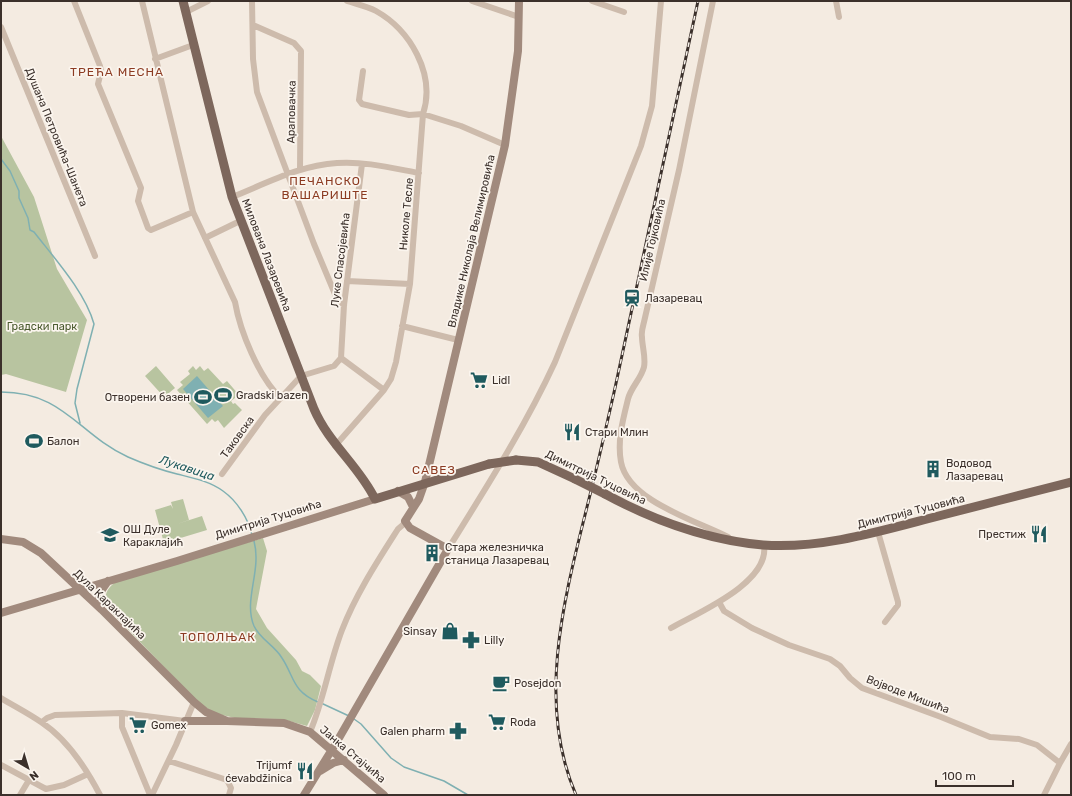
<svg xmlns="http://www.w3.org/2000/svg" width="1072" height="796" font-family="Rubik,sans-serif">
	<style>
		.green { fill: #b8c4a0 }
		.water { fill: #7fb0b2 }
		.lines { fill: none; stroke-linecap: round; stroke-linejoin: round }
		.stream { stroke: #7fb0b2; stroke-width: 1.5 }
		.street { stroke: #cdbbac; stroke-width: 6 }
		.secondary { stroke: #a18a7d; stroke-width: 8 }
		.primary { stroke: #7d675c; stroke-width: 9 }
		.rail-casing { stroke: #3b302b; stroke-width: 3 }
		.rail { stroke: #fbf5ee; stroke-width: 1.5; stroke-dasharray: 4.5; stroke-linecap: butt }
		.primary-bridge { stroke: #7d675c; stroke-width: 9 }
		.labels { text-anchor: middle; stroke-width: 3.5; stroke-linejoin: round; paint-order: stroke }
		.street-label { font-size: 11px; fill: #3b302b; stroke: #fbf5ee }
		.poi-label { font-size: 11px; fill: #3b302b; stroke: #fbf5ee; text-anchor: start }
		.park-label { font-size: 11px; fill: #4a5a2e; stroke: #fbf5ee }
		.neighbourhood-label { font-size: 12px; letter-spacing: 1px; fill: #8c3b22; stroke: #fbf5ee }
		.water-label { font-size: 12px; font-style: italic; fill: #1f5a5e; stroke: #fbf5ee }
	</style>
	<rect width="100%" height="100%" fill="#f4ebe1"/>
	<path class="green" d="M1 136 34 197 57 269 87 320 66 392 6 374 1 375Z
		M156 366 175 388 164 397 145 376Z
		M193 366 196 370 200 366 204 371 208 368 223 384 227 381 239 395 231 401 233 404 235 403 242 410 224 428 218 420 215 422 212 419 207 424 177 390 183 385 180 382 190 374 188 371Z
		M183 499 189 520 177 524 202 516 207 530 164 543 155 510 171 505 173 509 171 502Z
		M263 538 267 551 256 609 267 628 296 660 302 671 310 675 321 686 315 710 307 726 282 719 235 718 218 714 201 705 112 613C103 599 103 591 117 581Z"/>
	<path class="water" d="M197 376 223 406 208 418 183 389Z"/>
	<g class="lines">
		<path class="stream" d="M1 159 10 171 19 191V198L28 218 30 230 34 232C55 259 85 292 94 324L77 389 75 403 80 423
			M1 392C64 392 78 434 128 457 144 464 161 470 177 474 193 478 209 481 223 491 237 501 248 518 252 535
			M254 541C262 571 243 600 254 626 260 639 275 646 282 658 295 678 292 691 318 702
			M321 703 349 716
			M354 719 361 724 391 758 404 767 444 781 468 795"/>
		<path class="street" d="M74 1 100 66 101 71 98 84 141 188 138 201 148 228 151 230 193 212
			M142 1 193 212 235 302C240 331 259 378 281 398
			M252 1 253 59 257 92 314 244 337 299 344 305
			M472 1 519 17
			M592 1 624 12
			M713 1 679 170 644 322C643 326 641 332 642 337 642 346 646 357 644 367 641 379 631 387 628 399 623 419 617 441 621 462 628 501 697 521 728 537
			M836 1 839 17
			M186 12 208 1
			M253 25 294 43 301 51 300 170
			M1 27 95 256
			M155 59 193 45
			M363 71 359 100 362 104 409 115 423 114 461 126 505 145
			M232 197C265 184 300 165 337 163 364 161 392 168 419 173
			M205 238 240 221
			M347 281 410 284
			M402 326 458 340
			M341 358 344 305 362 164
			M335 446 384 390 391 379 396 362 410 284 423 114C436 74 410 30 376 11 367 6 356 4 347 1
			M222 474 265 415 301 376 334 366 341 358 384 390
			M878 532 898 602V605L885 622
			M448 549C486 488 525 427 555 362L641 146 652 106 661 1
			M719 602 724 611 752 628 789 645 830 659 840 666 850 678 862 688 941 717 990 737 1019 739 1037 745 1060 763 1071 744
			M671 628C697 613 770 583 764 545
			M1 698C14 706 28 713 41 722 67 739 86 768 100 795
			M122 713V727L150 795
			M42 722 47 718 55 715 122 713 185 721
			M310 732C324 699 329 664 342 630 356 594 377 562 398 529L405 523
			M169 761 227 780 231 788 229 795
			M1 765 46 789 64 785 88 774
			M20 795 29 780
			M152 795 176 745 194 702
			M1044 795 1060 763"/>
		<path class="secondary" d="M398 491 408 497 412 505
			M1 539 23 542 41 553 101 609 194 702 206 712 227 721 284 723 310 732 384 795
			M101 609 99 594 108 581
			M1 613 177 561 375 499
			M185 721H224
			M320 771 333 763 344 760
			M304 795 339 738 448 549 410 528 405 521 419 499 425 482 505 145 518 51 519 1"/>
		<path class="primary" d="M183 1 232 197 314 409C329 444 359 466 375 499L489 464
			M516 460 538 462 575 479
			M605 494C653 520 707 540 763 545 818 549 874 533 927 519 975 507 1023 494 1071 482"/>
		<g class="rail-casing">
			<path id="rail" d="M576 795C536 703 564 599 587 507 597 467 606 428 615 388 643 259 670 130 698 1"/>
		</g>
		<use href="#rail" class="rail"/>
		<path class="primary-bridge" d="M489 464 516 460
			M575 479 605 494"/>
	</g>
	<defs>
		<g id="station-bare" transform="scale(1.38)"><path d="M-3-6H3Q5-6 5-4V2Q5 4 3 4L4.5 6H3L1.5 4h-3L-3 6H-4.5L-3 4Q-5 4-5 2V-4Q-5-6-3-6ZM-3.5-4v3h7v-3ZM-3.5 1v1.5H-2V1ZM2 1v1.5H3.5V1Z" fill="#1f5a5e" stroke="#fbf5ee" stroke-width="2.5" paint-order="stroke"/></g>
		<g id="supermarket-bare" transform="scale(1.38)"><path d="M-6-5.5h2.5l.6 2H6L4.5 2H-2.5L-4.4-4H-6ZM-1.5 3.2a1.3 1.3 0 1 0 .1 0ZM3 3.2a1.3 1.3 0 1 0 .1 0Z" fill="#1f5a5e" stroke="#fbf5ee" stroke-width="2.5" paint-order="stroke"/></g>
		<g id="stadium-bare" transform="scale(1.38)"><path d="M0-5a6.5 5 0 1 0 0 10a6.5 5 0 1 0 0-10ZM-3.5-1.8h7v3.6h-7Z" fill="#1f5a5e" stroke="#fbf5ee" stroke-width="2.5" paint-order="stroke"/></g>
		<g id="restaurant-bare" transform="scale(1.38)"><path d="M-5-6h1v4h1v-4h1v4h1v-4h1v5L-1.5 .5V6h-2V.5L-5-1ZM5-6V6H3V1.5H1.5Q1.5-4 5-6Z" fill="#1f5a5e" stroke="#fbf5ee" stroke-width="2.5" paint-order="stroke"/></g>
		<g id="building-bare" transform="scale(1.38)"><path d="M-4-6H4V6H1V3H-1V6H-4ZM-2.5-4.3h1.7v1.8h-1.7ZM.8-4.3h1.7v1.8H.8ZM-2.5-1h1.7V.8h-1.7ZM.8-1h1.7V.8H.8Z" fill="#1f5a5e" stroke="#fbf5ee" stroke-width="2.5" paint-order="stroke"/></g>
		<g id="school-bare" transform="scale(1.38)"><path d="M0-5L7-2L0 1L-7-2ZM-4 1L0 2.5L4 1V4Q0 6-4 4Z" fill="#1f5a5e" stroke="#fbf5ee" stroke-width="2.5" paint-order="stroke"/></g>
		<g id="shop-bare" transform="scale(1.38)"><path d="M-5-2.5h2.3a2.7 3.5 0 0 1 5.4 0H5L5.5 6h-11ZM-1.5-2.5h3a1.5 2.3 0 0 0-3 0Z" fill="#1f5a5e" stroke="#fbf5ee" stroke-width="2.5" paint-order="stroke"/></g>
		<g id="pharmacy-bare" transform="scale(1.38)"><path d="M-2-6h4v4h4v4h-4v4h-4v-4h-4v-4h4Z" fill="#1f5a5e" stroke="#fbf5ee" stroke-width="2.5" paint-order="stroke"/></g>
		<g id="cafe-bare" transform="scale(1.38)"><path d="M-5.5-4.5H6V0H3Q3 3.5 0 3.5H-2.5Q-5.5 3.5-5.5 0ZM3-3.2v2h1.7v-2ZM-6 4.5H4V6H-6Z" fill="#1f5a5e" stroke="#fbf5ee" stroke-width="2.5" paint-order="stroke"/></g>
	</defs>
	<g fill-rule="evenodd">
		<use href="#station-bare" x="632" y="298"/>
		<use href="#supermarket-bare" x="479" y="380"/>
		<use href="#stadium-bare" x="223" y="395"/>
		<use href="#stadium-bare" x="203" y="397"/>
		<use href="#restaurant-bare" x="572" y="432"/>
		<use href="#stadium-bare" x="34" y="441"/>
		<use href="#building-bare" x="933" y="469"/>
		<use href="#restaurant-bare" x="1039" y="534"/>
		<use href="#school-bare" x="110" y="535"/>
		<use href="#building-bare" x="432" y="553"/>
		<use href="#shop-bare" x="450" y="631"/>
		<use href="#pharmacy-bare" x="471" y="640"/>
		<use href="#cafe-bare" x="501" y="683"/>
		<use href="#supermarket-bare" x="497" y="722"/>
		<use href="#supermarket-bare" x="138" y="725"/>
		<use href="#pharmacy-bare" x="458" y="731"/>
		<use href="#restaurant-bare" x="305" y="771"/>
	</g>
	<g class="labels">
		<g class="street-label">
			<text transform="translate(291 112) rotate(-89)" y="4">Араповачка</text>
			<text transform="translate(57 137) rotate(68)" y="4">Душана Петровића-Шанета</text>
			<text transform="translate(406 214) rotate(-85)" y="4">Николе Тесле</text>
			<text transform="translate(652 240) rotate(-77)" y="4">Илије Гојковића</text>
			<text transform="translate(471 241) rotate(-77)" y="4">Владике Николаја Велимировића</text>
			<text transform="translate(267 255) rotate(69)" y="4">Милована Лазаревића</text>
			<text transform="translate(340 260) rotate(-83)" y="4">Луке Спасојевића</text>
			<text transform="translate(237 437) rotate(-54)" y="4">Таковска</text>
			<text transform="translate(596 477) rotate(26)" y="4">Димитрија Туцовића</text>
			<text transform="translate(911 511) rotate(-14)" y="4">Димитрија Туцовића</text>
			<text transform="translate(268 519) rotate(-17)" y="4">Димитрија Туцовића</text>
			<text transform="translate(110 604) rotate(44)" y="4">Дула Караклајића</text>
			<text transform="translate(908 694) rotate(21)" y="4">Војводе Мишића</text>
			<text transform="translate(353 754) rotate(40)" y="4">Јанка Стајчића</text>
		</g>
		<g class="poi-label">
			<text x="645" y="302">Лазаревац</text>
			<text x="492" y="384">Lidl</text>
			<text x="236" y="399">Gradski bazen</text>
			<text x="190" y="401" text-anchor="end">Отворени базен</text>
			<text x="585" y="436">Стари Млин</text>
			<text x="47" y="445">Балон</text>
			<text x="946" y="467">Водовод<tspan x="946" dy="13">Лазаревац</tspan></text>
			<text x="123" y="533">ОШ Дуле<tspan x="123" dy="13">Караклајић</tspan></text>
			<text x="1026" y="538" text-anchor="end">Престиж</text>
			<text x="445" y="551">Стара железничка<tspan x="445" dy="13">станица Лазаревац</tspan></text>
			<text x="437" y="635" text-anchor="end">Sinsay</text>
			<text x="484" y="644">Lilly</text>
			<text x="514" y="687">Posejdon</text>
			<text x="510" y="726">Roda</text>
			<text x="151" y="729">Gomex</text>
			<text x="445" y="735" text-anchor="end">Galen pharm</text>
			<text x="292" y="769" text-anchor="end">Trijumf<tspan x="292" dy="13">ćevabdžinica</tspan></text>
		</g>
		<g class="park-label">
			<text x="42" y="330">Градски парк</text>
		</g>
		<g class="neighbourhood-label">
			<text x="117" y="76">ТРЕЋА МЕСНА</text>
			<text x="325" y="185">ПЕЧАНСКО<tspan x="325" dy="14">ВАШАРИШТЕ</tspan></text>
			<text x="434" y="474">САВЕЗ</text>
			<text x="218" y="641">ТОПОЛЊАК</text>
		</g>
		<g class="water-label">
			<text transform="translate(187 468) rotate(18)" y="4">Лукавица</text>
		</g>
	</g>
	<rect width="1072" height="796" fill="none" stroke="#3b302b" stroke-width="4"/>
	<g transform="translate(28 768) rotate(142)" stroke="#fbf5ee" stroke-width="3" paint-order="stroke">
	<path d="M0-3L7 15L0 10L-7 15Z" fill="#3b302b"/>
	<text y="-6" font-size="11" font-weight="bold" text-anchor="middle" fill="#3b302b">N</text>
	</g>
	<path d="M936 780v6h77v-6" fill="none" stroke="#3b302b" stroke-width="2"/>
	<text x="942" y="780" font-size="12" fill="#3b302b" stroke="#fbf5ee" stroke-width="3" paint-order="stroke">100 m</text>
</svg>
